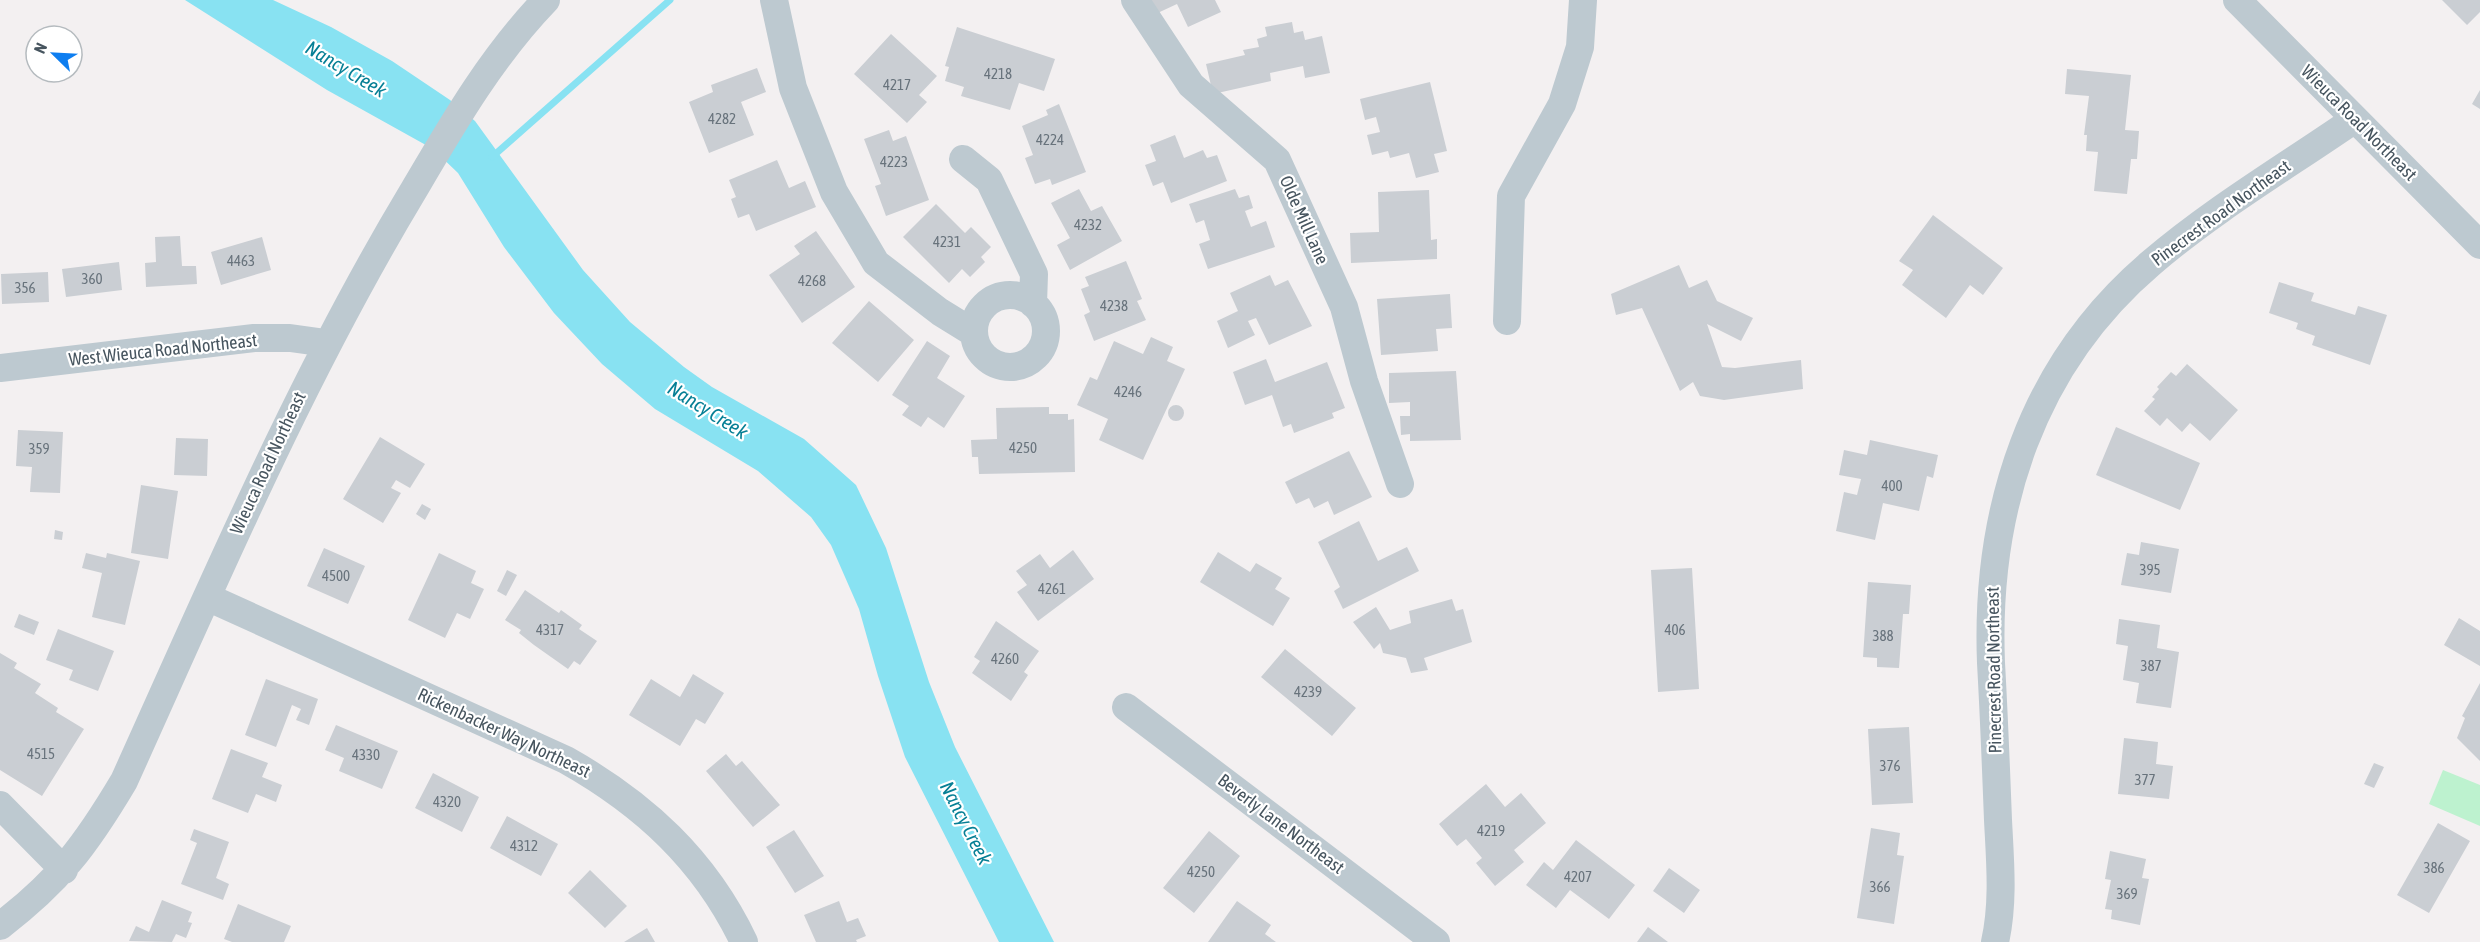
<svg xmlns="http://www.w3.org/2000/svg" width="2480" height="942" font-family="'Asap Condensed',sans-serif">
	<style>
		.pitch { fill: #bdf2cf }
		.water { fill: #88e2f2 }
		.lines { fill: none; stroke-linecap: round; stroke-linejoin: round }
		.stream { stroke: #88e2f2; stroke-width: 7 }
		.building { fill: #caced3 }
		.minor { stroke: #bdc9d0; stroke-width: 28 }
		.labels { text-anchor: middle; stroke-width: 4.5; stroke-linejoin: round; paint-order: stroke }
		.number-label { font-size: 15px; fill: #68737c }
		.street-label { font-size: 18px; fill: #47555f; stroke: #fff }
		.water-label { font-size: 20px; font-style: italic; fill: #067f95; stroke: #fff }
	</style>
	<rect width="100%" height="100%" fill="#f3f0f1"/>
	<path class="pitch" d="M2443 770 2480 785V826L2429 804Z"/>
	<path class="water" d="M185 0H273L331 27 392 61 450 100 475 121 583 270 630 322 684 367 712 387 804 439 856 485 886 548 929 682 955 747 1054 942H999L905 757 878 676 859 609 831 545 811 517 758 471 655 409 602 364 554 313 504 247 458 173 433 149 327 90Z"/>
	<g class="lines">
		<path class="stream" d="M492 157 670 0"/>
	</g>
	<path class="building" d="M1142 0H1215L1221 12 1188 27 1177 4 1149 17Z
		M2442 0H2480V12L2467 25Z
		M1292 22 1294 33 1303 31 1305 40 1322 36 1330 73 1305 78 1303 66 1270 73 1271 81 1213 94 1206 64 1245 55 1243 50 1259 47 1257 39 1267 36 1265 27Z
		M957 27 1055 59 1044 91 1019 83 1010 110 961 96 964 87 945 81 949 67 945 66Z
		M891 34 937 76 919 95 927 102 907 123 854 74Z
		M757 68 766 92 741 102 754 135 709 153 689 102 713 92 711 85Z
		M2067 69 2131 75 2125 130 2139 131 2137 159H2131L2127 194 2094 191 2098 152 2086 151 2087 135H2084L2089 96 2065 94Z
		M1430 82 1447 151 1434 154 1439 172 1416 178 1409 153 1390 158 1388 151 1372 155 1367 135 1380 132 1376 117 1365 120 1360 99Z
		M2480 90V109L2472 104Z
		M1059 104 1086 172 1052 185 1050 179 1035 184 1025 158 1033 155 1022 126 1048 115 1046 110Z
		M889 130 893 141 906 136 929 200 886 216 875 186 881 184 864 139Z
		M1175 135 1184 158 1203 150 1207 158 1217 155 1227 181 1171 203 1163 182 1153 186 1145 165 1156 161 1150 145Z
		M777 160 789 188 805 181 816 207 756 231 749 214 738 218 731 199 736 197 729 180Z
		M1079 189 1091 211 1102 206 1122 241 1070 270 1057 245 1070 238 1051 203Z
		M1235 189 1239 198 1249 195 1253 208 1245 211 1251 227 1266 221 1275 247 1208 269 1199 244 1210 240 1204 220 1196 223 1189 204Z
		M1429 190 1431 240 1437 239V259L1351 263 1350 233 1379 232 1378 192Z
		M936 204 965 233 971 227 991 247 981 257 985 262 970 277 962 269 949 283 903 237Z
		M1933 215 2003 268 1983 295 1970 285 1946 318 1902 285 1913 270 1899 261Z
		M816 231 855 287 802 323 769 275 800 254 794 246Z
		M180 236 182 266H196L197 284 146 287 145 263 156 262 155 237Z
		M262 237 271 270 221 285 211 252Z
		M1126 261 1142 299 1137 301 1146 320 1094 341 1084 315 1090 312 1081 289 1089 286 1085 277Z
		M119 262 122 290 66 297 62 269Z
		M1679 265 1689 288 1707 280 1717 301 1753 318 1741 341 1707 324 1722 367 1735 368 1801 360 1803 389 1724 400 1700 396 1693 382 1680 391 1642 308 1616 315 1611 294Z
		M48 272 49 302 2 304 1 274Z
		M1270 275 1275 286 1288 280 1312 326 1269 345 1256 318 1248 321 1255 335 1228 348 1217 321 1238 311 1230 293Z
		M2279 282 2314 293 2311 301 2355 315 2358 306 2387 315 2370 365 2312 345 2315 336 2296 329 2298 323 2269 313Z
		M1450 294 1452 328 1436 329 1438 351 1381 355 1377 299Z
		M869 301 914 340 878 382 832 343Z
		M1151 337 1173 347 1167 361 1185 369 1143 460 1099 440 1108 419 1077 405 1090 377 1097 380 1114 341 1143 354Z
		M927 341 950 356 937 378 965 396 944 428 928 417 921 427 902 415 909 406 892 395Z
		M1266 359 1275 382 1327 362 1345 408 1332 413 1334 418 1294 433 1291 424 1283 427 1272 395 1245 405 1233 372Z
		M2187 364 2238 410 2210 441 2190 423 2182 432 2167 418 2160 426 2144 411 2155 399 2152 397 2159 389 2157 387 2171 372 2176 376Z
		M1456 371 1461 440 1410 441V434L1401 435 1400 416H1410V402L1389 403V373Z
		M1168 413a8 8 0 1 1 16 0a8 8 0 1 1-16 0Z
		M1049 407V414H1068V420L1074 419 1075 472 979 474 978 457H972L971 440 997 439 996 408Z
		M2116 427 2200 463 2180 510 2096 475Z
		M18 430 63 432 60 493 30 492 32 467 16 466Z
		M380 437 425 464 410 488 396 480 391 488 401 493 383 523 343 499Z
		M176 438 208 439 207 476 174 475Z
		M1870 440 1938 455 1933 478 1927 476 1919 511 1883 503 1875 540 1836 531 1844 492 1857 495 1861 479 1839 475 1844 450 1867 455Z
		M1349 451 1372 497 1334 515 1328 501 1314 508 1309 498 1296 504 1285 482Z
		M141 485 178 491 168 559 131 553Z
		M422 504 431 509 425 520 416 514Z
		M1359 521 1378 561 1407 547 1419 571 1343 609 1334 591 1340 587 1318 542Z
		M55 530 63 532 62 540 54 539Z
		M2141 542 2179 549 2171 593 2121 585 2127 553 2139 555Z
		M324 548 365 566 348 604 307 586Z
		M1073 550 1094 579 1038 621 1017 592 1027 585 1016 571 1040 554 1050 568Z
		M1218 552 1250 572 1256 563 1282 578 1275 589 1290 598 1273 626 1200 582Z
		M86 553 106 558 107 553 140 561 125 625 92 617 102 573 82 568Z
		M439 553 476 571 471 583 484 589 470 619 457 613 445 638 408 620Z
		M1692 568 1699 689 1658 692 1651 570Z
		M507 570 517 575 506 596 497 591Z
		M1868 582 1911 585 1909 614H1903L1899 668 1877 667V658L1863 657Z
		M525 590 559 613 561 610 582 625 579 629 597 641 580 665 574 661 568 669 534 645 519 633 521 630 505 620Z
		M1452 599 1456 611 1463 609 1472 642 1424 658 1428 670 1411 673 1406 658 1383 653 1380 643 1374 649 1353 622 1376 607 1390 630 1411 623 1409 611Z
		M19 614 39 622 34 635 14 627Z
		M2459 618 2480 631V666L2444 645Z
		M2119 619 2160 625 2157 648 2179 652 2171 708 2136 703 2139 683 2123 680 2128 646 2116 644Z
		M996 621 1039 651 1024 672 1028 675 1011 701 972 673 980 661 974 657Z
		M58 629 114 651 98 691 69 680 73 670 46 660Z
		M1285 649 1356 708 1332 736 1261 677Z
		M0 653 17 663 14 668 41 684 35 693 58 708 56 712 84 729 42 796 0 770Z
		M693 674 724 693 705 724 696 719 680 746 629 715 651 679 680 697Z
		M266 679 318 699 309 725 296 720 301 709 292 705 276 747 245 735Z
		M2480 683V761L2457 738 2465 718 2462 716Z
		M336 725 398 751 382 789 339 771 344 758 325 750Z
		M1909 727 1913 803 1872 805 1868 729Z
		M2124 738 2158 742 2156 764 2173 766 2169 799 2118 794Z
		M231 749 268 763 262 777 282 785 276 802 256 794 248 813 212 799Z
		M726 754 736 766 742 761 780 805 753 827 706 771Z
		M2374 763 2384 767 2374 788 2364 784Z
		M433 773 479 797 462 832 415 808Z
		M1486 784 1505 807 1521 793 1546 823 1514 850 1524 862 1495 886 1476 863 1482 858 1466 839 1457 846 1439 824Z
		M507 816 558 844 541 876 490 848Z
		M2438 823 2470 841 2429 913 2397 895Z
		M1871 828 1900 833 1897 855 1904 856 1894 924 1857 918Z
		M194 829 229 842 216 878 229 884 223 900 181 884 197 843 190 840Z
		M794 830 824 876 795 893 766 847Z
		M1209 831 1240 856 1194 913 1163 888Z
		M1576 840 1635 885 1609 919 1570 890 1556 908 1526 885 1544 862 1553 870Z
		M2110 851 2146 859 2142 878 2149 879 2140 925 2111 919 2112 910 2105 909 2111 880 2105 879Z
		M1669 868 1700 890 1684 913 1653 891Z
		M590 870 627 906 605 928 568 893Z
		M162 900 192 912 188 922 192 923 186 938 176 934 172 942 129 941 136 926 149 932Z
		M839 901 847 922 858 918 866 936 856 940 857 942H816L804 915Z
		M1237 901 1271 925 1265 934 1276 942H1208Z
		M238 904 291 926 284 942H232L224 939Z
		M1648 927 1668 942H1637Z
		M647 928 655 942H624Z"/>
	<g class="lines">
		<path class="minor" d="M774 0 793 88 834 192 876 263 940 312 974 333
			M1135 0 1191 85 1277 160 1344 307 1364 381 1400 484
			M2237 0 2480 245
			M963 159 989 180 1034 274 1033 304
			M974 331a36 36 0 1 1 72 0a36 36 0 1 1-72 0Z
			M1507 321 1511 196 1562 104 1580 47 1583 0
			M0 368 254 338H290L326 343
			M207 597 566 760C644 804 705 860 744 942
			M1126 707 1436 942
			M0 805 64 870
			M0 926C59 881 86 845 124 781 214 582 299 381 412 193 452 125 491 57 546 0
			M1995 942C2004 902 2000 860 1998 820 1996 768 1994 715 1991 663 1985 510 2031 365 2151 263 2214 209 2287 166 2355 119"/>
	</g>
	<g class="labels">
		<g class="number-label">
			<text x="998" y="79">4218</text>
			<text x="897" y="90">4217</text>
			<text x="722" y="124">4282</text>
			<text x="1050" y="145">4224</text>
			<text x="894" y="167">4223</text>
			<text x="1088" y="230">4232</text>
			<text x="947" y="247">4231</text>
			<text x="241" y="266">4463</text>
			<text x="92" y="284">360</text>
			<text x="812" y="286">4268</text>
			<text x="25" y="293">356</text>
			<text x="1114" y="311">4238</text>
			<text x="1128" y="397">4246</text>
			<text x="1023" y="453">4250</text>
			<text x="39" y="454">359</text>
			<text x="1892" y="491">400</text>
			<text x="2150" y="575">395</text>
			<text x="336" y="581">4500</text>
			<text x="1052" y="594">4261</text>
			<text x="550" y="635">4317</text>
			<text x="1675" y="635">406</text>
			<text x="1883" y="641">388</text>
			<text x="1005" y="664">4260</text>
			<text x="2151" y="671">387</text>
			<text x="1308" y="697">4239</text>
			<text x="41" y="759">4515</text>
			<text x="366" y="760">4330</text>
			<text x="1890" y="771">376</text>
			<text x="2145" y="785">377</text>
			<text x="447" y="807">4320</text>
			<text x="1491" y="836">4219</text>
			<text x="524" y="851">4312</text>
			<text x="2434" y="873">386</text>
			<text x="1201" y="877">4250</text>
			<text x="1578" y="882">4207</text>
			<text x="1880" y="892">366</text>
			<text x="2127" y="899">369</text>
		</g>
		<g class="street-label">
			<text transform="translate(2359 123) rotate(45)" y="6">Wieuca Road Northeast</text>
			<text transform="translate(2221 213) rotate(-36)" y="6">Pinecrest Road Northeast</text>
			<text transform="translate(1304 220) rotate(66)" y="6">Olde Mill Lane</text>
			<text transform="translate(163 350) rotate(-6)" y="6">West Wieuca Road Northeast</text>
			<text transform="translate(268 463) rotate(-65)" y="6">Wieuca Road Northeast</text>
			<text transform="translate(1994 670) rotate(-91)" y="6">Pinecrest Road Northeast</text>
			<text transform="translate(504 733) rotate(25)" y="6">Rickenbacker Way Northeast</text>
			<text transform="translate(1281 824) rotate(37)" y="6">Beverly Lane Northeast</text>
		</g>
		<g class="water-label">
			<text transform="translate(346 69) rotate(31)" y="7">Nancy Creek</text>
			<text transform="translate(708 410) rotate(32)" y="7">Nancy Creek</text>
			<text transform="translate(966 823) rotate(63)" y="7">Nancy Creek</text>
		</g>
	</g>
	<g transform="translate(54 54) rotate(294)"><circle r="28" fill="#ffffff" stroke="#b5bbbf" stroke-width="1.5"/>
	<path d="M0-4.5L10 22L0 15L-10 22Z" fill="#0e7ef0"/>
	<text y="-9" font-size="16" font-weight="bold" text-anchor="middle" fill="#47555f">N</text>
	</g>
</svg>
